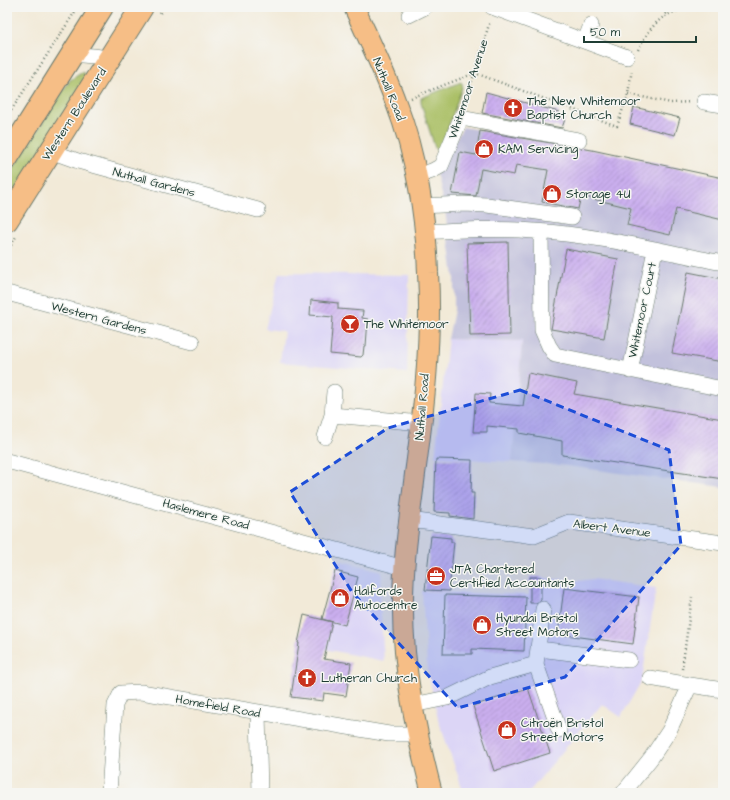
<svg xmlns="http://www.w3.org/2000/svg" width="730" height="800" font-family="'Architects Daughter',sans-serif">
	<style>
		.built { fill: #dcd5f6 }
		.industrial { fill: #c2c1dc }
		.green { fill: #a8be62; stroke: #647e4b }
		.building { fill: url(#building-hatch) }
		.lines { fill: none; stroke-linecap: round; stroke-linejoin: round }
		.minor-casing { stroke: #697a6d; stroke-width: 16 }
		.major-casing { stroke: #697a6d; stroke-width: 22 }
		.highway-casing { stroke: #697a6d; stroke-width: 24 }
		.path { stroke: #697a6d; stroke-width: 2.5; stroke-dasharray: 1 3; stroke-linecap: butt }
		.minor { stroke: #fff; stroke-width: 15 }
		.major { stroke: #f6be86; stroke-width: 20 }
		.highway { stroke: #f6be86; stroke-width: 22 }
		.marked { fill: #1d4ed8; fill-opacity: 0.2; stroke: #1d4ed8; stroke-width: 3; stroke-dasharray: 8 5; stroke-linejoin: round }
		.labels { text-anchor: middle; stroke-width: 3; stroke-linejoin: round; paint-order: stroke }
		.street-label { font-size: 12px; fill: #1f3d34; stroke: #f6f6f2 }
		.poi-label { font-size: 12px; fill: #1f3d34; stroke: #f6f6f2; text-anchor: start }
	</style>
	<defs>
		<pattern id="building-hatch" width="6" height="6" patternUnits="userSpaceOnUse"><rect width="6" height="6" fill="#cbafef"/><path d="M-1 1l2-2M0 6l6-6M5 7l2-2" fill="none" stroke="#a490c2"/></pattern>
	</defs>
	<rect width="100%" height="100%" fill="#f6f6f2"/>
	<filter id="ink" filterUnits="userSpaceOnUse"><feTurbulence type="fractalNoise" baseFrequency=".025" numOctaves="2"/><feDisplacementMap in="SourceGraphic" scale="8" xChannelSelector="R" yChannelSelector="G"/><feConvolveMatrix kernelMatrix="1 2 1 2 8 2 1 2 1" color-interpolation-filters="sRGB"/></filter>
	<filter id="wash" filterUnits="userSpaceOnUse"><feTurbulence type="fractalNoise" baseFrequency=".012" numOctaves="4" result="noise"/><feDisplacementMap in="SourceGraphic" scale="16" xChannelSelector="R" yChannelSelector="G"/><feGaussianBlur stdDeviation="0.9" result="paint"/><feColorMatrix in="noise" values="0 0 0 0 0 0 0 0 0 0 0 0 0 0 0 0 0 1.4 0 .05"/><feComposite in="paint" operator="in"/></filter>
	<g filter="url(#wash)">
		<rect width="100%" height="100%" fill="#f2ead8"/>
		<path class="built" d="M279 273 409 275 407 373 280 362 284 331 265 329Z
			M448 339 522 341 512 462 435 457Z
			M337 560 382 571 380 599 384 661 314 647Z
			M530 577 578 581 593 579 656 588 642 680 621 717 602 704 528 793H464L438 719 427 666 422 591 529 595Z"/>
		<path class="industrial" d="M463 127 592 150 723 178V487L560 465 512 462 522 341 448 339 454 310V277L445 210 436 174Z"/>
		<path class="green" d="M83 72 87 77 7 204V178L70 80Z
			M461 82 463 85 439 154 435 148 421 103V98Z"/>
		<g id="blocks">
			<path class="building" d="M486 92 559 112 558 117 565 119 562 128 482 113Z
				M634 107 680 118 675 135 630 124Z
				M480 131 592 150 723 178V220L676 209 670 235 627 225 631 208 581 196 578 209 542 202 548 170 516 165 514 175 481 169 476 196 452 194 460 152 476 155Z
				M508 242 510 335 470 336 467 243Z
				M566 249 618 259 604 338 551 329Z
				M688 272 723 279V362L672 353Z
				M311 300 338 303V309L363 311 362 318 368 319 366 346H364L363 355 361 357 330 354 333 317 310 315Z
				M528 373 577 383 574 394 723 419V479L562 455V441L519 433V429L487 426V432H473L476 393 490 394 489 403 523 406Z
				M436 459 472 460 471 493H474L473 519 450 516V513L434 512Z
				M431 536 451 538V542H454L449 591 425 590Z
				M335 571 358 577 345 625 322 619Z
				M530 577H541V600L536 603H530Z
				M564 588 639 597 633 644 558 634Z
				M445 595 526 597 524 651 472 649V654H443Z
				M304 615 332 622 324 659 351 663 346 696 324 693 323 701 291 697 299 643H298Z
				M528 688 550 753 494 771 473 706Z"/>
		</g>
	</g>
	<g filter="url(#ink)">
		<use href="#blocks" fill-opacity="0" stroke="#697a6d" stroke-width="1"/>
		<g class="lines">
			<g class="minor-casing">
				<path id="minor" d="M492 7 627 57
					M409 15 425 7
					M585 41 591 25
					M74 53C87 58 96 53 109 60
					M704 102 723 105
					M50 151 78 161 258 210
					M416 176 432 171 441 166 461 118 579 140
					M421 206 463 204 487 205 572 217
					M425 232C462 230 498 228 534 231 598 235 661 251 723 263
					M541 232 542 330 549 346 555 355 723 389
					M7 293 192 342
					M630 371 655 250
					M334 392 332 415 422 423
					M325 437 332 415
					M7 461 404 568
					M409 520 534 536 569 522 723 543
					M543 609 536 664 559 730
					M539 649 629 660
					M650 678 690 685
					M413 705 447 698 490 677 536 664
					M258 713 260 793
					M109 793 115 705 121 693 141 692 389 734H416
					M623 793 651 758 669 731 690 685 723 690"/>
			</g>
			<g class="major-casing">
				<path id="major" d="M354 7C368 38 384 70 396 103 416 154 426 218 428 273 432 339 424 408 415 474 410 516 403 559 403 602 402 666 416 732 432 793"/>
			</g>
			<g class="highway-casing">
				<path id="highway" d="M7 158 102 7
					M7 220 142 7"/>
			</g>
			<path class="path" d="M160 13 164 7
				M665 14 671 7
				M638 50C657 12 674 7 714 9L716 7
				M628 94 671 103 691 102
				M411 98 475 73 617 126 628 94 632 69
				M465 105 490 21
				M7 117 78 7
				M7 252 17 235
				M682 669 692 597"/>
			<use href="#minor" class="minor"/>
			<use href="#major" class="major"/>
			<use href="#highway" class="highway"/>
		</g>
	</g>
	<path class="marked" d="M520 390 669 450 681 545 565 677 458 708 352 592 290 492 388 428Z"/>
	<defs>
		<g id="church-disc" transform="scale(1)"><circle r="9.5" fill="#c8321e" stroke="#f6f6f2"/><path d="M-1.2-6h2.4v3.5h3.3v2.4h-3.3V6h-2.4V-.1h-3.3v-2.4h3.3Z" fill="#fff"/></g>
		<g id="shop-disc" transform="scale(1)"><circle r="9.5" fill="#c8321e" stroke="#f6f6f2"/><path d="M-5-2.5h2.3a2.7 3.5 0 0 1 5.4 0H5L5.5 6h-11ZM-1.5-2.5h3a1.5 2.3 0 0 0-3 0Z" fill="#fff"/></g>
		<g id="bar-disc" transform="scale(1)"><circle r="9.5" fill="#c8321e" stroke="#f6f6f2"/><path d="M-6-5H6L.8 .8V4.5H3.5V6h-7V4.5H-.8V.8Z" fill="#fff"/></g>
		<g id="office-disc" transform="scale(1)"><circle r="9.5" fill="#c8321e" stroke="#f6f6f2"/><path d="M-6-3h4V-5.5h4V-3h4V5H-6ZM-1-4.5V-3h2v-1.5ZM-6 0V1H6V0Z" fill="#fff"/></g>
	</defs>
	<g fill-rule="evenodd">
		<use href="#church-disc" x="513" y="108"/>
		<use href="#shop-disc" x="484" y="149"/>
		<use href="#shop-disc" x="552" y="194"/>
		<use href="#bar-disc" x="350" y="324"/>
		<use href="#office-disc" x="436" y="576"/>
		<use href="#shop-disc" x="340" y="598"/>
		<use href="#shop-disc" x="482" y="625"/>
		<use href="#church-disc" x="307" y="678"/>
		<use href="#shop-disc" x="507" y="730"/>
	</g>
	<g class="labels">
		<g class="street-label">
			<text transform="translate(389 89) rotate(68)" y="4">Nuthall Road</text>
			<text transform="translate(468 89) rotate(-72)" y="4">Whitemoor Avenue</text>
			<text transform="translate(74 114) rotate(-57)" y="4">Western Boulevard</text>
			<text transform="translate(154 182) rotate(15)" y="4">Nuthall Gardens</text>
			<text transform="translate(642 310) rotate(-78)" y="4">Whitemoor Court</text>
			<text transform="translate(99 318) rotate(15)" y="4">Western Gardens</text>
			<text transform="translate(422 407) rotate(-85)" y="4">Nuthall Road</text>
			<text transform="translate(206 514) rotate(15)" y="4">Haslemere Road</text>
			<text transform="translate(612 528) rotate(7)" y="4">Albert Avenue</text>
			<text transform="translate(218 706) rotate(10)" y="4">Homefield Road</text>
		</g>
		<g class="poi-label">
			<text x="527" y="105">The New Whitemoor<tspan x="527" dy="14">Baptist Church</tspan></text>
			<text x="498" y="153">KAM Servicing</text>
			<text x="566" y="198">Storage 4U</text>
			<text x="364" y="328">The Whitemoor</text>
			<text x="450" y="573">JTA Chartered<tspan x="450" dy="14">Certified Accountants</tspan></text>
			<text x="354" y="595">Halfords<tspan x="354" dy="14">Autocentre</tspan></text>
			<text x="496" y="622">Hyundai Bristol<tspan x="496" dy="14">Street Motors</tspan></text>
			<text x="321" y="682">Lutheran Church</text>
			<text x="521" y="727">Citroën Bristol<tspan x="521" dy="14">Street Motors</tspan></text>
		</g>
	</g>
	<rect width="730" height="800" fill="none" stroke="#f6f6f2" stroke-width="24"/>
	<path d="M584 36v6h112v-6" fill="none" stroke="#1f3d34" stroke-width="2"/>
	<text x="590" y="36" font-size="12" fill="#1f3d34" stroke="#f6f6f2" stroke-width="3" paint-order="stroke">50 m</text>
</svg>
